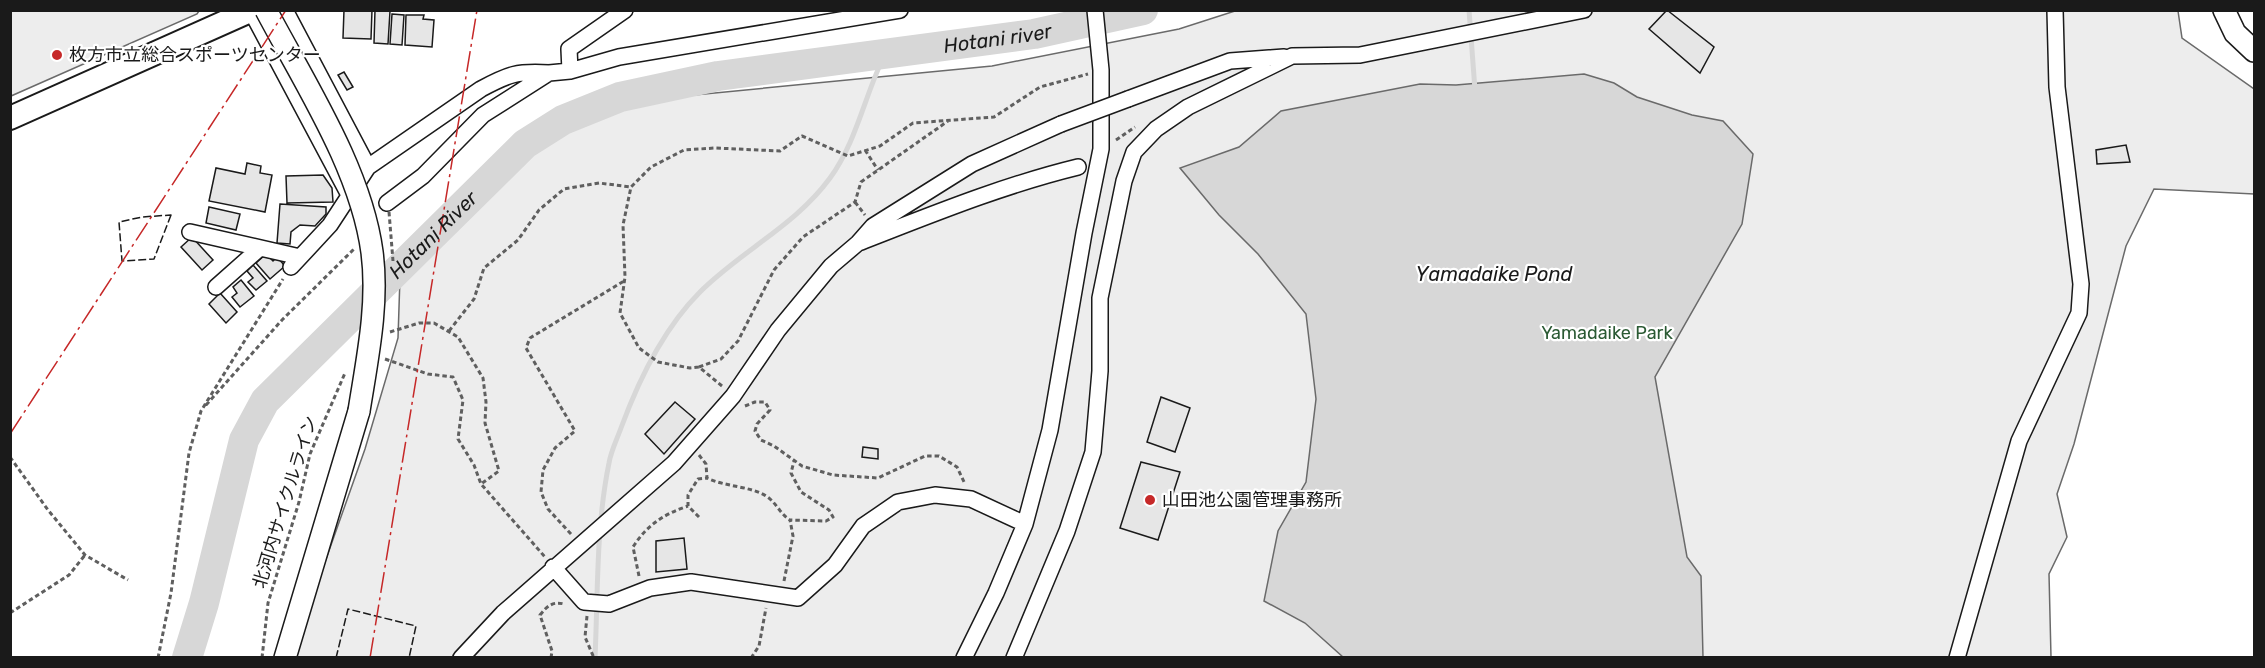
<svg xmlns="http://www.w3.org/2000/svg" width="2265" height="668" font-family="Rubik,'Noto Sans JP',sans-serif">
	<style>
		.built { fill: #ededed; stroke: #6a6a6a; stroke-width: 1.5 }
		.water { fill: #d7d7d7; stroke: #6a6a6a; stroke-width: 1.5 }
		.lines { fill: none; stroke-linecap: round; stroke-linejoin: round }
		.stream { stroke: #d7d7d7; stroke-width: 5 }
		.river { stroke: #d7d7d7; stroke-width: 30 }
		.building { fill: #e6e6e6; stroke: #1a1a1a; stroke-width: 1.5 }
		.street-casing { stroke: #1a1a1a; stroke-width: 18 }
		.secondary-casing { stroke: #1a1a1a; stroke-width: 24 }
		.primary-casing { stroke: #1a1a1a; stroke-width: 26 }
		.path { stroke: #5f5f5f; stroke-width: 3; stroke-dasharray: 4.5 3; stroke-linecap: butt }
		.street { stroke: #fff; stroke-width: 15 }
		.secondary { stroke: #fff; stroke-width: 21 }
		.primary { stroke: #fff; stroke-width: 22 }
		.street-bridge-casing { stroke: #1a1a1a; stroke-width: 18; stroke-linecap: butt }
		.secondary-bridge-casing { stroke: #1a1a1a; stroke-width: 24; stroke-linecap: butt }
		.path-bridge { stroke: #5f5f5f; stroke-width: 3; stroke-dasharray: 4.5 3; stroke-linecap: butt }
		.street-bridge { stroke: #fff; stroke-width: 15 }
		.secondary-bridge { stroke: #fff; stroke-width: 21 }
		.fence { stroke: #1a1a1a; stroke-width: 1.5; stroke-dasharray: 8 3; stroke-linecap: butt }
		.power { stroke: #c62828; stroke-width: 1.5; stroke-dasharray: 21 4.5 3 4.5; stroke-linecap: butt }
		.poi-dot { fill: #c62828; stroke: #fff; stroke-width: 2 }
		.labels { text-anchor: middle; stroke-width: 4.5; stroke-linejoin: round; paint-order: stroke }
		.poi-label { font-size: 18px; fill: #1a1a1a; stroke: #fff; text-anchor: start }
		.park-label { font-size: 18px; fill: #2b5a34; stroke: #fff }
		.street-label { font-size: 18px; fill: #1a1a1a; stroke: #fff }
		.water-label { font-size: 20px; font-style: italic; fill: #1a1a1a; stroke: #fff }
	</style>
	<rect width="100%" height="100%" fill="#fff"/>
	<path class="built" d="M11 10H199V11L197 14 11 96Z
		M1238 10 2178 11 2182 38 2254 89V194L2154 189 2126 246 2074 444 2057 494 2067 537 2049 574 2051 657 291 658 365 449 398 338 400 277 472 204 531 149 578 120 632 101 992 66 1179 29Z"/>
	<path class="water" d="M1584 74 1614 83 1637 97 1692 115 1723 121 1753 154 1742 224 1655 377 1687 557 1701 576 1703 657H1343L1305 623 1264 601 1278 531 1306 482 1316 399 1306 314 1258 254 1219 215 1180 168 1239 147 1281 111 1420 84 1456 85Z"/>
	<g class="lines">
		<path class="stream" d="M1469 10 1475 90
			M595 658C598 593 596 526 609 463 611 451 617 439 621 428 639 379 663 329 700 292 741 251 796 225 830 178 857 141 865 94 885 54"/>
		<path class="river" id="s1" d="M187 658 204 603 244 440 265 401 525 144 563 120 620 97 718 76 1034 34 1143 10"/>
	</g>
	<path class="building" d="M344 10H372L371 39 343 38Z
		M375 10 390 11 388 44 374 43Z
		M1667 10 1714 47 1700 73 1649 29Z
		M392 14 404 15 402 45 390 44Z
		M406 15H424L423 19 434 20 432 47 405 45Z
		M344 72 353 87 347 90 338 75Z
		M2126 145 2130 162 2097 164 2096 150Z
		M247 163 261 166 260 173 272 175 265 212 209 201 216 168 245 174Z
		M323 175 332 188 333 202 287 203 286 176Z
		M280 204 326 207V214L315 226 300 225 291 232 290 244 277 243Z
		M209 207 240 214 236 230 206 223Z
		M192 237 213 260 202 270 181 247Z
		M266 254 273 261 277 257 285 266 270 279 256 263Z
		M253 265 267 281 256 290 248 282 253 278 247 271Z
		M241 280 254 296 240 307 232 297 237 293 233 287Z
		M220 293 237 312 226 323 209 304Z
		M1161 397 1190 408 1175 452 1147 442Z
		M675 402 695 419 664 454 645 434Z
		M863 447 878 449V459L862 457Z
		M1141 462 1180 472 1158 540 1120 528Z
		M684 538 687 569 656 572V541Z"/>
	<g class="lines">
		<g class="street-casing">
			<path id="street" d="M285 10 368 167
				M251 11 349 195
				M570 71 569 49 625 10
				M1128 99 1230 61 1284 57
				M387 203 423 176 483 115 549 73 570 71 619 57 900 10
				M190 232 300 257
				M861 242C933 214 1004 185 1078 167
				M291 267 330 225 368 167 481 89C509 74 517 71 549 73
				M216 287 260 248
				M553 567 584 602 609 604 650 588 691 582 798 598 835 565 863 526 898 502 935 495 971 499 1025 524
				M461 658 503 613 674 463 733 396 778 330 831 266 858 243 873 226 972 164 1061 124
				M964 658 996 593 1025 524 1050 430 1084 233 1101 149V70L1095 10
				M1014 658 1067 531 1093 452 1100 371V298L1124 181 1134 152 1156 129 1188 107 1292 56 1360 55 1584 10
				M1957 658 2019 441 2079 313 2081 284 2057 87 2055 10"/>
		</g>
		<g class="secondary-casing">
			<path id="secondary" d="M2224 10 2235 33 2254 51
				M285 658 359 411"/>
		</g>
		<g class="primary-casing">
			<path id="primary" d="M10 118 252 10"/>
		</g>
		<path class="path" d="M1116 140 1135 127
			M865 150 878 170
			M855 202 865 215
			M449 331 474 299 484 268 518 240 539 210 564 189 599 183 631 187
			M390 332 419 323H434L458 337 483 378 486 402 485 423 499 471 481 484
			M385 359 428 374 453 377 463 400 458 439 474 465 481 484 545 557
			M699 367 721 359 738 341 774 270 803 237 855 202 861 182 948 121
			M722 386 699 367 690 368 658 362 639 348 620 313 625 277 623 225 631 187 651 167 684 150 715 148 780 151 802 136 848 156 880 146 913 123 994 117 1040 87 1088 74
			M206 405 282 320 354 249
			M745 406 755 402H765L770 410 757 424 755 431 761 440 774 446 802 466 833 475 878 478 925 456H939L957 467 965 484
			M699 455 706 464 707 478C726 487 750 486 766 496 776 502 780 514 790 520
			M10 457 48 510 85 555 128 580
			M699 517 688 506V495L698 479 707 478
			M571 534 548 509 541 492 543 470 555 448 575 431 526 348 530 338 624 281
			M639 576 633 547C647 525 664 514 688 506
			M784 581 793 536 790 520 826 521 833 517 829 510 801 492 791 473 794 461
			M10 613 69 575 85 555
			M587 616 585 637 594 658
			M158 658 171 593 189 453 201 411 283 279
			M262 658 268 603 299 502 310 454 345 373
			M551 658 552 651 540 615C547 606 553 601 564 604
			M751 658 759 646 766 608"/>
		<use href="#street" class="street"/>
		<use href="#secondary" class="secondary"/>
		<use href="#primary" class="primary"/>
		<g class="street-bridge-casing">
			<path id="street-bridge" d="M1061 124 1128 99"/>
		</g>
		<g class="secondary-bridge-casing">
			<path id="secondary-bridge" d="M266 10C305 84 361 169 372 252 379 304 367 360 359 411"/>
		</g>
		<path class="path-bridge" d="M389 212 393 261"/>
		<use href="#street-bridge" class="street-bridge"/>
		<use href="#secondary-bridge" class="secondary-bridge"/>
		<path class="fence" d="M171 215 154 259 122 261 119 222 142 217Z
			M336 658 348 609 416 626 409 658"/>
		<path class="power" d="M10 434 286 10
			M370 658 477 10"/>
	</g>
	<g class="poi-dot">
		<circle cx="57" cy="55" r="6"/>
		<circle cx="1150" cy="500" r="6"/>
	</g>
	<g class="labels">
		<g class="poi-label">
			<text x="69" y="61">枚方市立総合スポーツセンター</text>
			<text x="1162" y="506">山田池公園管理事務所</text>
		</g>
		<g class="park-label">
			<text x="1607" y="339">Yamadaike Park</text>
		</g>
		<g class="street-label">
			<text transform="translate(285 502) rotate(-73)" y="6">北河内サイクルライン</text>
		</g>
		<g class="water-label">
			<text dy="7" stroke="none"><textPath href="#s1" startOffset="1124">Hotani river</textPath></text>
			<text dy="7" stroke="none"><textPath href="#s1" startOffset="506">Hotani River</textPath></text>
			<text x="1494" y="281">Yamadaike Pond</text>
		</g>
	</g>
	<rect width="2265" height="668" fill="none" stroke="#1a1a1a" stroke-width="24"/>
</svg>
